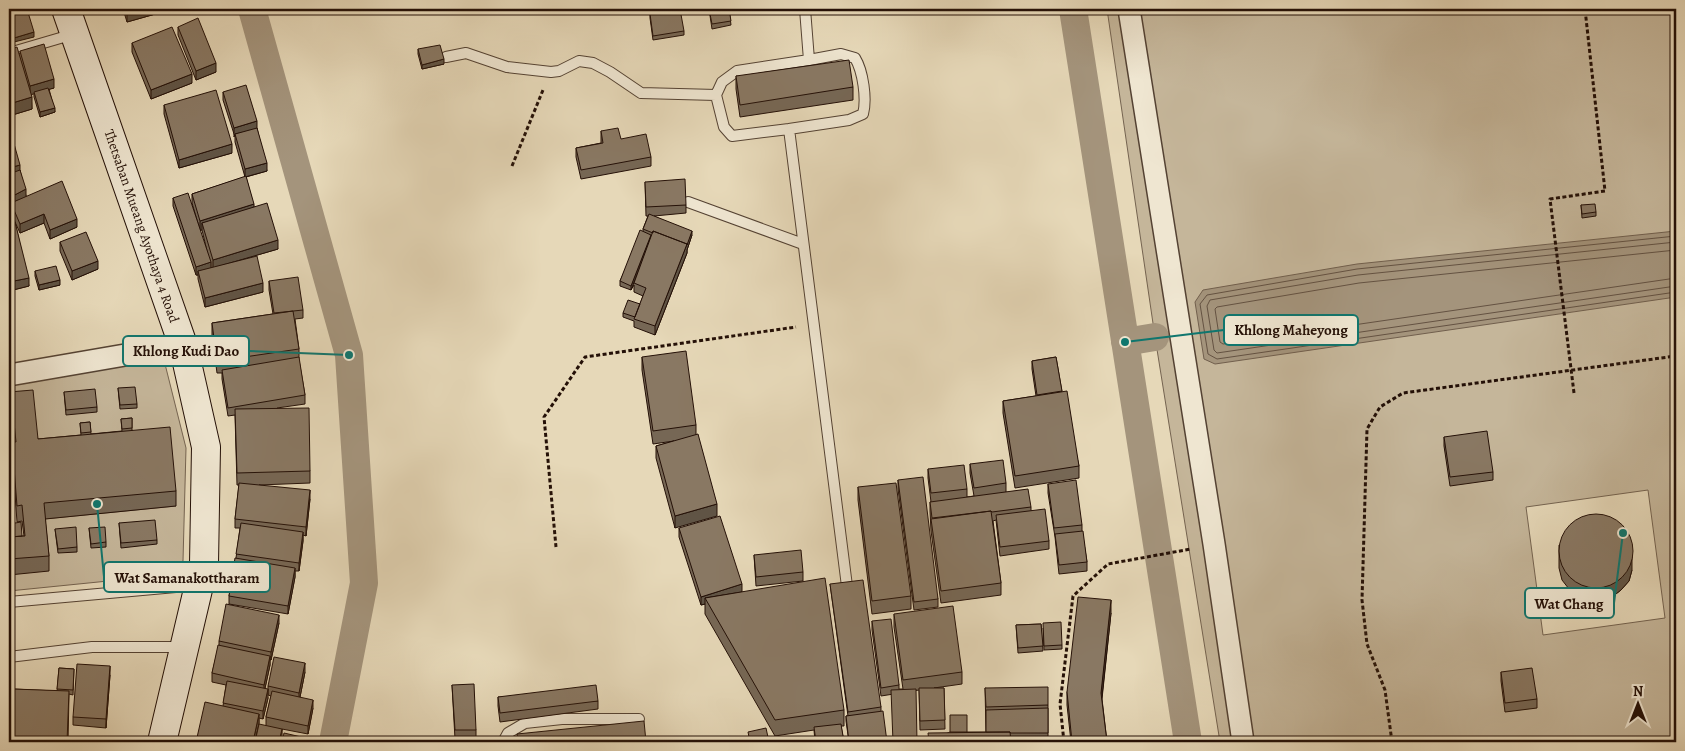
<svg xmlns="http://www.w3.org/2000/svg" width="1685" height="751" font-family="Alegreya,serif">
	<style>
		.green { fill: #c5b69a; stroke: #746350; fill-rule: evenodd }
		.water { fill: #a4947c; stroke: #715f4d }
		.lines { fill: none; stroke-linecap: round; stroke-linejoin: round }
		.shore { stroke: #645242; stroke-width: 1 }
		.canal { stroke: #a4947c; stroke-width: 28 }
		.lane-casing { stroke: #544233; stroke-width: 12 }
		.street-casing { stroke: #544233; stroke-width: 24 }
		.secondary-casing { stroke: #241007; stroke-width: 30 }
		.path { stroke: #241007; stroke-width: 3; stroke-dasharray: 4 2.5; stroke-linecap: butt }
		.lane { stroke: #efe6d1; stroke-width: 10 }
		.street { stroke: #efe6d1; stroke-width: 21 }
		.secondary { stroke: #efe6d1; stroke-width: 28 }
		.wall { fill: #766755; stroke: #241007; fill-rule: evenodd }
		.shaded-wall { fill: #605445; stroke: #241007 }
		.building { fill: #897863; stroke: #241007 }
		.labels { text-anchor: middle; stroke-width: 4; stroke-linejoin: round; paint-order: stroke }
		.street-label { font-size: 14px; fill: #241007; stroke: #efe6d1 }
		.leader { fill: none; stroke: #0f766e; stroke-width: 2 }
		.callout-dot { fill: #0f766e; stroke: #efe6d1; stroke-width: 2 }
		.callout { fill: #efe6d1; stroke: #0f766e; stroke-width: 2 }
		.callout-label { font-size: 15px; text-anchor: middle; font-weight: bold; fill: #241007 }
	</style>
	<rect width="100%" height="100%" fill="#e6d8b8"/>
	<filter id="stains"><feTurbulence type="fractalNoise" baseFrequency=".004" numOctaves="4"/><feColorMatrix values="0 0 0 0 .2 0 0 0 0 .09 0 0 0 0 .02 0 0 0 .5 -.17"/></filter>
	<radialGradient id="worn" r=".72"><stop offset=".6" stop-color="#630" stop-opacity="0"/><stop offset="1" stop-color="#630" stop-opacity=".3"/></radialGradient>
	<path class="green" d="M1107 9H1676V742H1220L1155 337ZM1648 490 1665 618 1543 635 1526 507Z
		M163 356 186 448 183 561 164 574 138 578 9 591V575L44 519 176 506 38 455 9 408V384Z"/>
	<path class="water" d="M1676 231V297L1215 364 1204 359 1195 302 1203 290 1357 264Z"/>
	<g class="lines">
		<path class="shore" d="M1676 236 1357 269 1207 295 1200 304 1208 354 1217 359 1676 292
			M1676 242 1358 275 1210 300 1207 306 1214 350 1217 353 1676 286
			M1676 250 1359 283 1217 307 1215 309 1220 342 1223 344 1676 278"/>
		<path class="canal" d="M252 9 349 355 364 583 333 742
			M1073 9 1188 742
			M1125 342 1155 337"/>
		<g class="lane-casing">
			<path id="lane" d="M805 9 809 60 841 54 855 58C863 71 867 99 863 114L849 120 789 129 848 594
				M9 53 74 34
				M446 57 466 53 507 67 551 72 559 71 579 61 593 63 610 72 641 93 716 95
				M789 129 732 136 724 127 716 95 722 82 737 71 809 60
				M688 202 803 244
				M9 602 198 585
				M9 657 92 647H183
				M503 742 508 733 525 723 562 719H639"/>
		</g>
		<g class="street-casing">
			<path id="street" d="M1129 9 1214 544 1243 742
				M9 375 183 345"/>
		</g>
		<g class="secondary-casing">
			<path id="secondary" d="M66 9 183 345 206 447 204 564 162 742"/>
		</g>
		<path class="path" d="M512 166 543 90
			M1574 393 1550 199 1605 191 1585 9
			M556 547 544 417 585 357 796 327
			M1064 742 1060 704 1073 596 1108 564 1191 549
			M1392 742 1385 690 1367 644 1362 600 1367 429 1380 407 1403 393 1676 356"/>
		<use href="#lane" class="lane"/>
		<use href="#street" class="street"/>
		<use href="#secondary" class="secondary"/>
	</g>
	<path class="wall" d="M123 9H166V11L127 22Z
		M709 9H729L731 25 712 29Z
		M650 14 684 31V35L653 40 650 18Z
		M178 27 216 72 196 80 178 35Z
		M132 43 192 83 151 99 132 52Z
		M418 49 444 64 422 69 418 54Z
		M9 50 20 54V51L54 88 49 89 55 112 40 117 34 97V93L31 94 32 109 9 116Z
		M736 76 853 87V100L740 117 736 89Z
		M223 92 257 128 267 171 246 177 254 207 278 249 240 260 263 292 205 307 198 279V275H196L173 206V198L208 255 202 230H200L192 203V194L245 177 235 142V137L223 100Z
		M164 105 232 153 179 168 164 114Z
		M601 131 651 157V166L581 179 576 157V148L601 143Z
		M20 170 26 196 77 227 50 239 44 223 20 233 15 222 29 286 9 291V219L13 218 11 211V206L9 207Z
		M645 182 686 205V213L654 216 692 235 687 250V253L655 335 634 327V321L623 317V313L640 304 643 296 634 292V285L631 290 620 286V281L643 231V229L648 216H646Z
		M1581 205 1596 212V216L1582 218Z
		M60 242 98 269 72 280 60 251Z
		M35 271 60 285 39 290 35 276Z
		M269 281 303 310V318L295 319 299 349V360L305 395V404L277 408 310 471V483L259 485 310 499 306 536 303 535V541L299 571H295V577L288 614 229 604V596L236 558 240 528H235V519L239 485H237L235 415 228 416 222 379V373H217L212 335V323L273 314 269 290Z
		M642 357 696 425V434L675 528 656 458V446L674 441 653 444 642 370Z
		M1056 357 1062 392 1079 466V478L1015 488 1003 413V401L1036 396 1032 369V361Z
		M118 388 137 404V408L120 409Z
		M9 392 38 439 81 435 80 423 90 422 91 434 122 431 121 419 132 418V430L176 491V506L45 519 49 556V571L9 575V524L22 536H24L22 521 17 522 12 452 9 453ZM12 429H13L15 442H13Z
		M64 392 97 407V412L66 415Z
		M1444 437 1493 472V480L1450 486 1444 446Z
		M970 464 1006 483V492L1031 507V510L1049 541V549L1000 556 996 520 993 521 1001 583V595L941 603 931 531 930 511V502H931L928 478V469L967 489V497L974 496 970 473Z
		M898 480 938 599V607L914 610 898 489Z
		M1048 484 1082 525V531L1087 562V571L1059 574 1055 537 1048 493Z
		M858 487 911 596V609L872 614 858 500Z
		M119 523 157 540V544L121 548Z
		M89 528 106 542V547L91 548Z
		M679 528 742 592 844 710V726H841L844 742H815L814 730 775 736 705 614V604L701 605 679 537Z
		M55 529 77 547V552L58 553Z
		M1559 545 1632 570 1629 581 1621 590 1612 597 1601 600H1589L1578 596 1569 589 1562 580 1559 568Z
		M754 555 803 572V581L756 586Z
		M830 584 881 707V712L887 742H849L846 721V716H848Z
		M1111 613 1102 699 1107 742H1071L1067 705V692Z
		M894 614 962 672V684L934 688H944L945 729 920 730 919 690 881 696 872 630V621L899 685V689H903L894 627Z
		M279 623 271 660H270V665L265 688 268 698 263 719 259 718V723L255 742H196L223 706 226 685 212 682V673L219 645V641Z
		M1041 624 1043 651 1018 653 1016 625Z
		M1043 628 1062 645V649L1044 650Z
		M59 668 74 669 73 695 69 694 68 742H11L13 689 57 691Z
		M305 672 300 697 313 708 308 734 282 729 281 742H255L266 725V717L271 696 268 695V686Z
		M1501 672 1537 699V708L1505 712 1501 681Z
		M110 675 106 728 73 725V717Z
		M452 685 476 730V738L455 739Z
		M985 688 1048 705V739L1049 742H928L950 732H986Z
		M498 697 598 701V709L500 722 498 706Z"/>
	<path class="shaded-wall" d="M142 9H166V11L127 22V13Z
		M12 32V44L9 45V33Z
		M34 32V37L14 42V38Z
		M444 59V64L422 69V65Z
		M216 63V72L196 80V71Z
		M192 74V83L151 99V90Z
		M54 79V88L30 95V86Z
		M32 97V109L9 116V104Z
		M55 108V112L40 117V112Z
		M257 121V130L235 134 234 137V128Z
		M232 144V153L179 168V160Z
		M267 163V171L245 177V169Z
		M20 165V177L9 181V168Z
		M26 189V198L11 203V206L9 207V198Z
		M254 204V213L202 223V230H200V221Z
		M44 214V223L20 233V224Z
		M77 219V227L50 239V230Z
		M692 231V235L687 250V253L655 335V326Z
		M651 235V239L631 290V286Z
		M278 240V249L213 268V260Z
		M98 261V269L72 280V271Z
		M211 262V271H198V275H196V267Z
		M29 278V286L9 291V282Z
		M60 280V285L39 290V285Z
		M263 283V292L205 307V298Z
		M310 490V499L306 536V527Z
		M717 504V516L675 528V516Z
		M303 532V541L299 571V563Z
		M1632 557V570L1629 581 1621 590 1612 597 1601 600V588Z
		M295 568V577L288 614V606Z
		M742 584V592L705 598V604L701 605V597Z
		M1111 600V613L1101 705V693Z
		M279 615V623L271 660V652Z
		M270 656V665L264 693V685Z
		M305 663V672L299 702V693Z
		M110 666V675L106 728V719Z
		M268 689V698L263 719V711Z
		M313 700V708L308 734V726Z
		M259 714V723L255 742H253Z
		M282 729V737L281 742H279Z"/>
	<path class="building" d="M9 9H27L34 32 14 38 9 20Z
		M126 9H142L127 13Z
		M680 9 684 31 653 36 650 14Z
		M709 9H729L731 21 712 24Z
		M198 18 216 63 196 71 178 27Z
		M9 21 12 32 9 33Z
		M172 27 192 74 151 90 132 43Z
		M44 44 54 79 30 86 20 51Z
		M440 45 444 59 422 65 418 49Z
		M17 47 32 97 9 104V50Z
		M849 60 853 87 740 105 736 76Z
		M246 85 257 121 234 128 223 92Z
		M48 88 55 108 40 112 34 92Z
		M216 90 232 144 179 160 164 105Z
		M9 126 20 165 9 168Z
		M257 128 267 163 245 169 235 134Z
		M618 128 621 139 646 134 651 157 581 170 576 148 603 143 601 131Z
		M20 170 26 189 9 198V174Z
		M246 176 254 204 200 221 192 194Z
		M685 179 686 205 646 207 645 182Z
		M62 181 77 219 50 230 44 214 20 224 11 203Z
		M188 193 211 262 196 267 173 198Z
		M267 203 278 240 213 260 202 223Z
		M1595 204 1596 212 1582 214 1581 205Z
		M649 214 692 231 687 245V244L653 231V233L643 229Z
		M14 218 29 278 9 282V219Z
		M640 230 651 235 631 286 620 281Z
		M653 231 687 244 655 326 634 319 646 288 634 283Z
		M86 232 98 261 72 271 60 242Z
		M257 256 263 283 205 298 198 271Z
		M56 266 60 280 39 285 35 271Z
		M298 277 303 310 274 313 269 281Z
		M628 300 640 304 635 317 623 313Z
		M293 311 299 349 217 361 212 323Z
		M686 351 696 425 653 431 642 357Z
		M299 357 305 395 228 408 222 370Z
		M1056 357 1062 391 1037 395 1032 361Z
		M135 387 137 404 120 405 118 388Z
		M95 389 97 407 66 410 64 392Z
		M33 390 38 439 170 427 176 491 44 503 49 556 9 559V537L25 536 22 505 17 506 12 442H16L13 413H9V392Z
		M1067 391 1079 466 1015 476 1003 401Z
		M309 408 310 471 237 473 235 409Z
		M132 418V428L122 429 121 419Z
		M90 422 91 432 81 433 80 423Z
		M9 427H12L13 442H12V448H9Z
		M1487 431 1493 472 1450 477 1444 437Z
		M698 434 717 504 675 516 656 446Z
		M1003 460 1006 483 974 488 970 464Z
		M964 465 967 489 931 493 928 469Z
		M923 477 938 599 914 602 898 480Z
		M1076 480 1082 525 1054 528 1048 484Z
		M239 483 310 490 306 527 235 519Z
		M896 483 911 596 872 601 858 487Z
		M1028 489 1031 507 992 512 991 511 932 518 930 502Z
		M1045 509 1049 541 1000 547 996 515Z
		M991 511 1001 583 941 591 931 519Z
		M1559 551a37 37 0 1 1 74 0a37 37 0 1 1-74 0Z
		M720 516 742 584 701 597 679 528Z
		M155 520 157 540 121 543 119 523Z
		M21 522 22 536 9 537V524Z
		M241 523 303 532 299 563 236 554Z
		M76 527 77 547 58 549 55 529Z
		M105 527 106 542 91 544 89 528Z
		M1083 531 1087 562 1059 565 1055 534Z
		M801 550 803 572 756 577 754 555Z
		M235 558 295 568 288 606 229 596Z
		M825 578 844 710 775 720 705 598Z
		M863 580 881 707 848 712 830 584Z
		M1078 597 1111 600 1101 693 1107 742H1072L1067 692Z
		M226 604 279 615 271 652 219 641Z
		M953 606 962 672 903 680 894 614Z
		M891 619 899 685 881 688 872 621Z
		M1061 622 1062 645 1044 646 1043 623Z
		M1041 624 1043 646 1018 648 1016 625Z
		M218 645 270 656 264 685 212 673Z
		M274 657 305 663 299 693 268 686Z
		M77 664 110 666 106 719 73 717Z
		M59 668 74 669 73 690 57 689Z
		M1532 668 1537 699 1505 703 1501 672Z
		M227 681 268 689 263 711 223 703Z
		M474 684 476 730H455L452 685Z
		M596 685 598 701 500 713 498 697Z
		M1048 687V705L986 707 985 688Z
		M919 688H944L945 720 920 721Z
		M13 689 69 691 67 742 11 740Z
		M916 689 917 742H893L891 690Z
		M272 691 313 700 308 726 266 717Z
		M205 702 259 714 253 742H196Z
		M1048 708V733H1010V732H986V710Z
		M883 711 887 742H849L846 716Z
		M950 715H967V732H950Z
		M644 721 646 742H518L517 734Z
		M259 724 282 729 279 742H255Z
		M841 724 844 742H816L814 727Z
		M766 728 769 742H750L748 732Z
		M1010 732 1011 742H929L928 733Z
		M284 733 310 739 309 742H282Z
		M1049 739V742H1016V740Z"/>
	<g class="labels">
		<g class="street-label">
			<text transform="translate(142 226) rotate(71)" y="5">Thetsaban Mueang Ayothaya 4 Road</text>
		</g>
	</g>
	<path class="leader" d="M1125 342L1224 330M349 355L249 351M97 504L104 577M1623 533L1614 603"/>
	<g class="callout-dot">
		<circle cx="1125" cy="342" r="5"/>
		<circle cx="349" cy="355" r="5"/>
		<circle cx="97" cy="504" r="5"/>
		<circle cx="1623" cy="533" r="5"/>
	</g>
	<g class="callout">
		<rect x="1224" y="315" width="134" height="30" rx="5"/>
		<rect x="123" y="336" width="126" height="30" rx="5"/>
		<rect x="104" y="562" width="166" height="30" rx="5"/>
		<rect x="1525" y="588" width="89" height="30" rx="5"/>
	</g>
	<g class="callout-label">
		<text x="1291" y="335">Khlong Maheyong</text>
		<text x="186" y="356">Khlong Kudi Dao</text>
		<text x="187" y="583">Wat Samanakottharam</text>
		<text x="1569" y="609">Wat Chang</text>
	</g>
	<rect width="1685" height="751" fill="none" stroke="#e6d8b8" stroke-width="30"/>
	<rect x="10" y="10" width="1665" height="731" fill="none" stroke="#241007" stroke-width="2.5"/>
	<rect x="15" y="15" width="1655" height="721" fill="none" stroke="#241007"/>
	<g transform="translate(1638 704)" stroke="#efe6d1" stroke-width="4" paint-order="stroke">
	<path d="M0-4L9 19L0 12L-9 19Z" fill="#241007"/>
	<text y="-8" font-size="14" font-weight="bold" text-anchor="middle" fill="#241007">N</text>
	</g>
	<rect width="100%" height="100%" filter="url(#stains)"/>
	<rect width="100%" height="100%" fill="url(#worn)"/>
</svg>
